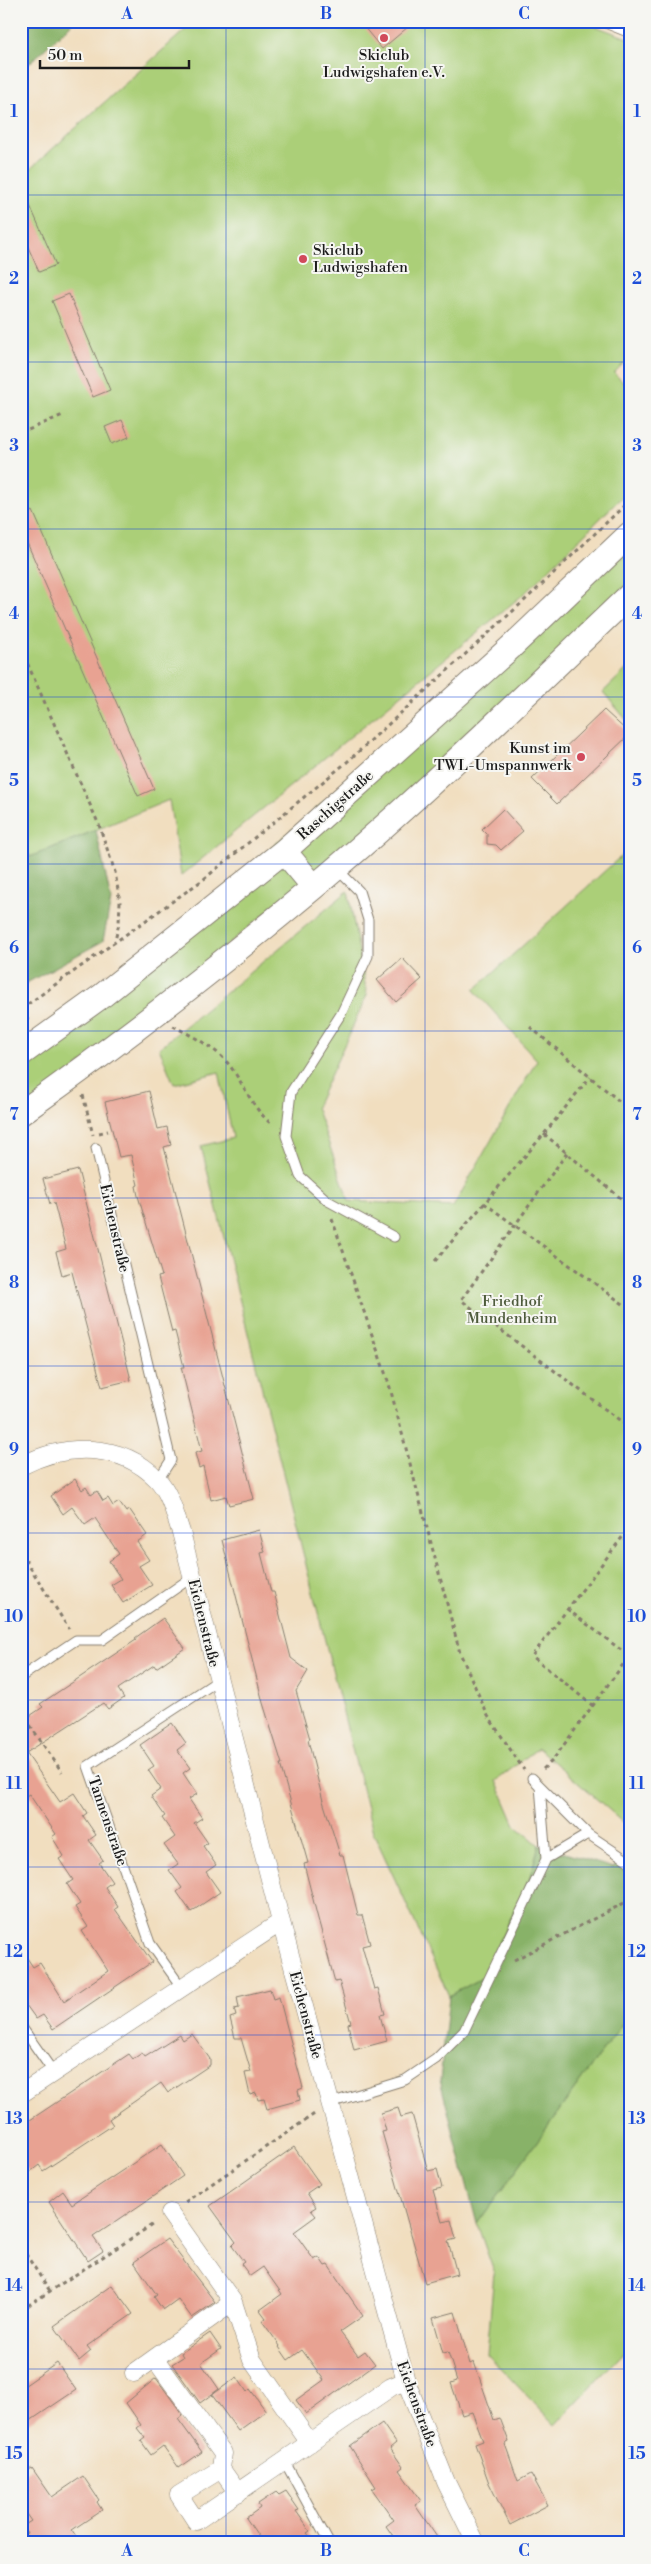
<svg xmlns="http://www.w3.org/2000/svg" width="651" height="2564" font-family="'Libre Bodoni',serif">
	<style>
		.green { fill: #abcf78; stroke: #64764a }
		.forest { fill: #88b268; stroke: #526742 }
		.building { fill: #e8a292 }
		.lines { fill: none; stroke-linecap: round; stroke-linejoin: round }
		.lane-casing { stroke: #867d6e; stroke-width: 11 }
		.street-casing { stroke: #867d6e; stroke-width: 19 }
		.secondary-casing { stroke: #867d6e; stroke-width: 26 }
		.path { stroke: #867d6e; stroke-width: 3; stroke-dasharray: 4 4; stroke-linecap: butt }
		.lane { stroke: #fff; stroke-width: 9 }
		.street { stroke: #fff; stroke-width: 18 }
		.secondary { stroke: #fff; stroke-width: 24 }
		.grid { fill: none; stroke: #1d4ed8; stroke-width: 1; stroke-opacity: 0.55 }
		.poi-dot { fill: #d1495b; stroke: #f6f6f2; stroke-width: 2 }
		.labels { text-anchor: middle; stroke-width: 4; stroke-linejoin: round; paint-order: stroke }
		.poi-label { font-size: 15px; fill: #1c1c1c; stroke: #f6f6f2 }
		.street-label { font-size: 15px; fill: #1c1c1c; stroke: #f6f6f2 }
		.park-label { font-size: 15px; fill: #4e5b3c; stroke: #f6f6f2 }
		.neatline { fill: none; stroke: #1d4ed8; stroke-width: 2 }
		.grid-label { font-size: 16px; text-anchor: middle; font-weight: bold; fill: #1d4ed8 }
	</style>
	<rect width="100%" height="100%" fill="#f6f6f2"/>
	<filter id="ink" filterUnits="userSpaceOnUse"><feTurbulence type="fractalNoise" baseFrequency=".02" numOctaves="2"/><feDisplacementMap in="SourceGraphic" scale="10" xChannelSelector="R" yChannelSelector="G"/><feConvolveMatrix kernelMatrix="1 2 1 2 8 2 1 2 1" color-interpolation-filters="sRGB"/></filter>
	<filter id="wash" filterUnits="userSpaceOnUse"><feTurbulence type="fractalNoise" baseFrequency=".0096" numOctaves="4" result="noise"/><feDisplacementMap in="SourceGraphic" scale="20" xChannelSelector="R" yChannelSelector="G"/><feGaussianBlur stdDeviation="1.12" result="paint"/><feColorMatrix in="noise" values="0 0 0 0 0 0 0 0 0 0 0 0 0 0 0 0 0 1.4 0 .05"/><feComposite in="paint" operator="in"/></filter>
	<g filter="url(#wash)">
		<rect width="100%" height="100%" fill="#f1debf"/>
		<path class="green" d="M195 21H582L630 39V357L614 373 630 389V489L525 593 181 876 169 800 30 857 21 837V153L29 170Z
			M630 534V595L471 746 21 1113V1054L103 995Z
			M630 666V724L603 692Z
			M630 848V1828L538 1748 496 1781 515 1825 539 1845 529 1880 482 1978 449 1996 373 1832 201 1146 233 1138 219 1072 174 1084 159 1048 348 891 367 995 316 1107 349 1201 453 1207 537 1060 474 990Z
			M630 2013V2345L555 2425 487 2354 494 2272 477 2224Z"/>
		<path class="forest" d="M21 21H75L21 71Z
			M96 830 111 900 103 941 21 986V837L30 857Z
			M539 1845 613 1868 630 1854V2013L477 2224 440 2080 449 1996 482 1978 529 1880Z"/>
		<g id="blocks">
			<path class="building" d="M359 21H415L382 49Z
				M21 185 56 265 39 272 21 231Z
				M69 294 110 390 93 397 52 301Z
				M122 420 129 437 112 444 105 427Z
				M33 511 154 789 138 796 21 529V517Z
				M604 710 630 734 557 804 532 779Z
				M503 809 523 831 501 850 496 845 487 844V834L482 829Z
				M402 958 422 979 396 1002 377 980Z
				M149 1091 158 1129 167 1127 171 1145 164 1147 254 1499 229 1505 226 1496 211 1500 203 1466 199 1468 195 1453 202 1451 181 1367H184L175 1331 172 1332 158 1277 162 1276 138 1196 136 1186 138 1185 131 1155 119 1157 105 1102Z
				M78 1170 131 1380 102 1387 72 1272 62 1275 56 1252 66 1249 54 1203 50 1204 43 1179Z
				M75 1479 82 1490 86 1487 91 1495 97 1491 103 1501 108 1498 113 1506 119 1502 126 1512 130 1510 147 1535 137 1542 149 1560 139 1566 152 1585 123 1603 111 1585 121 1579 109 1561 119 1554 95 1518 85 1525 72 1507 63 1514 51 1496Z
				M259 1530 265 1552 261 1553 271 1592H274L291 1658 308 1671 296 1691 310 1739 308 1740 323 1801 340 1855H343L358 1915H362L370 1944 362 1946 374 1989 378 1988 385 2014 380 2015 387 2041 354 2050 348 2024 351 2023 339 1981 335 1982 317 1915 304 1864 308 1863 280 1764H282L263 1703 222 1540Z
				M163 1618 185 1648 156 1668 154 1665 118 1689 124 1698 108 1709 103 1703 26 1753 60 1802 74 1793 87 1813 83 1816 96 1835 89 1840 103 1860 99 1863 112 1882 105 1887 118 1907 115 1909 152 1962 53 2029 43 2015 36 2019 21 1998V1949L33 1967 40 1963 64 2001 108 1971 82 1931 88 1927 75 1907 80 1904 67 1884 73 1880 59 1859 64 1856 52 1837 56 1834 29 1794 21 1799V1722L43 1707 40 1704 136 1640 135 1638Z
				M172 1723 186 1743 177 1750 190 1768 183 1773 197 1794 189 1799 202 1818 194 1823 208 1843 203 1846 216 1865 206 1872 220 1892 191 1912 177 1892 182 1888 169 1870 178 1864 164 1845 175 1837 162 1818 165 1816 151 1796 161 1789 148 1770 154 1766 140 1745Z
				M270 1989 273 1999 279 1997 303 2088 298 2090 300 2100 267 2109 264 2099 258 2100 256 2093 250 2095 245 2073 251 2072 241 2038H235L230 2018 236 2016 234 2009 239 2008 237 1997Z
				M192 2034 210 2059V2065L168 2093 161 2083 109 2119 113 2125 43 2171 39 2165 30 2172 21 2163V2126L129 2054 133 2059 142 2053 145 2057 180 2035 183 2040Z
				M398 2108 401 2117 412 2114 428 2171 437 2169 442 2188 433 2190 442 2222 451 2220 456 2239 448 2241 457 2274 425 2283 382 2132 386 2131 381 2113Z
				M162 2144 183 2176 93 2237 103 2251 88 2261 49 2202 63 2191 72 2204Z
				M294 2147 320 2184 307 2193 316 2207 311 2210 316 2216 294 2232 314 2260 319 2257 325 2266 328 2265 363 2316 340 2332 358 2356 365 2351 375 2364 306 2414 296 2400 324 2380 302 2350 288 2360 279 2347 280 2346 262 2321 266 2318 260 2310 282 2294 263 2267 250 2276 241 2264 244 2262 232 2246 236 2242 210 2206Z
				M167 2239 215 2302 192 2318 178 2299 163 2310 154 2297 157 2295 134 2262Z
				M112 2285 133 2314 87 2346 91 2351 79 2361 54 2326Z
				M455 2312 470 2364 474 2362 494 2420 500 2418 509 2442 505 2444 518 2481 531 2474 548 2505 510 2525 489 2483 475 2444 483 2441 472 2412 462 2415 451 2383 457 2381 448 2352 443 2353 433 2318Z
				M210 2333 221 2349 201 2363 219 2389 200 2403 172 2364 183 2357 181 2353Z
				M57 2363 76 2390 21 2427V2388Z
				M237 2377 247 2392 250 2389 266 2411 238 2431 212 2395Z
				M156 2378 183 2415 178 2419 202 2452 179 2468 163 2446 151 2455 141 2441 145 2438 137 2428 141 2425 126 2403Z
				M382 2423 396 2443 390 2448 403 2467 399 2470 421 2501 415 2505 441 2543H398L386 2526 394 2520 372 2489 376 2487 350 2446Z
				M32 2468 52 2497 83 2476 99 2500 97 2502 102 2510 72 2530 80 2543H21V2538L27 2533 23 2526 31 2521 21 2507V2475Z
				M286 2491 299 2510 296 2511 310 2531 307 2533 315 2543H263L246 2518 260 2508 258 2504 276 2492 279 2495Z"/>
		</g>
	</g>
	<g filter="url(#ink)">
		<use href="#blocks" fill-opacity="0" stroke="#867d6e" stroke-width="1"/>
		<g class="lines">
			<g class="lane-casing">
				<path id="lane" d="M600 21 630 33
					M336 868 359 891 368 920V956L341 1014 291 1092 286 1136 300 1176 328 1201 394 1237
					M96 1148 171 1460 158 1480
					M21 1677 76 1640H102L192 1577
					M532 1778 588 1834 630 1862
					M540 1786 546 1859
					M182 1988 150 1943 88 1766 219 1680
					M21 2026 54 2073
					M330 2103 405 2080 436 2059 464 2031 546 1859 588 1834
					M285 2462 329 2543"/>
			</g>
			<g class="street-casing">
				<path id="street" d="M21 1466C65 1443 121 1442 157 1479 170 1492 175 1515 181 1532L281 1922 406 2381 446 2482 476 2543
					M21 2094 281 1922
					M170 2213 233 2302 252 2360 310 2443
					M155 2359 223 2453 221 2469
					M134 2373 233 2302
					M238 2493 221 2469 179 2495 196 2521 391 2387 406 2381"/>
			</g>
			<g class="secondary-casing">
				<path id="secondary" d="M284 851 314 887
					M21 1054 103 995 284 851 510 648 630 534
					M21 1113C122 1042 219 966 314 887 424 795 526 694 630 595"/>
			</g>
			<path class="path" d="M21 433 63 415
				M21 649 99 825 115 872 120 902 119 923 115 941
				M21 1009 204 879 347 762 536 590 630 500
				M21 1010 29 1021
				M173 1026C192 1036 217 1048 230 1066 245 1086 253 1110 273 1125
				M530 1027 630 1110
				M83 1095 93 1135
				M99 1133 108 1131
				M544 1134 630 1206
				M567 1153 461 1300 630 1428
				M484 1203 630 1309
				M332 1219 389 1384 460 1653 488 1716 524 1770
				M435 1261 544 1134 590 1077
				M21 1553 69 1629
				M567 1609 629 1656
				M593 1706 532 1656 630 1527
				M21 1712 62 1772
				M543 1769 552 1761 630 1655
				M514 1960 630 1900
				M185 2202 316 2113
				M21 2247 50 2291
				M21 2310 155 2223"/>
			<use href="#lane" class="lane"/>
			<use href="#street" class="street"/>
			<use href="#secondary" class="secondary"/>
		</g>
	</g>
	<path class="grid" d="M226 21V2543M425 21V2543M21 195H630M21 362H630M21 529H630M21 697H630M21 864H630M21 1031H630M21 1198H630M21 1366H630M21 1533H630M21 1700H630M21 1867H630M21 2035H630M21 2202H630M21 2369H630"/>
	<g class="poi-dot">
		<circle cx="384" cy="38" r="5"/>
		<circle cx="303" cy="259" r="5"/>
		<circle cx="581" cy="757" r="5"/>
	</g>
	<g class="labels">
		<g class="poi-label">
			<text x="384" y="60">Skiclub<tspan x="384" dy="17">Ludwigshafen e.V.</tspan></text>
			<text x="313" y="255" text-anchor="start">Skiclub<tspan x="313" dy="17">Ludwigshafen</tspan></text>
			<text x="571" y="753" text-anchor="end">Kunst im<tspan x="571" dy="17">TWL-Umspannwerk</tspan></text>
		</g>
		<g class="street-label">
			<text transform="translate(335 805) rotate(-42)" y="5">Raschigstraße</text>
			<text transform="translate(115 1228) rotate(77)" y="5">Eichenstraße</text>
			<text transform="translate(204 1623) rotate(76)" y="5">Eichenstraße</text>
			<text transform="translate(108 1821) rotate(71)" y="5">Tannenstraße</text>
			<text transform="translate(306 2015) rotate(75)" y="5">Eichenstraße</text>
			<text transform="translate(417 2404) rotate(70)" y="5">Eichenstraße</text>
		</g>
		<g class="park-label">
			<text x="512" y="1306">Friedhof<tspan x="512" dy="17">Mundenheim</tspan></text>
		</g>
	</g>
	<rect width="651" height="2564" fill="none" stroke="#f6f6f2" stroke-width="55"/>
	<path d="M40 60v8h149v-8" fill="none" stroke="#1c1c1c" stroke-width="2.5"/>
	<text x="48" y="60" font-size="15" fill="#1c1c1c" stroke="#f6f6f2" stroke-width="4" paint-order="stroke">50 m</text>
	<rect x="28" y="28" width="596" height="2508" class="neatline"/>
	<g class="grid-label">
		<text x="127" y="19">A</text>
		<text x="326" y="19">B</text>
		<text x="524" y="19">C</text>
		<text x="14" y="117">1</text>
		<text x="637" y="117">1</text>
		<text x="14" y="284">2</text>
		<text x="637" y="284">2</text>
		<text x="14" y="451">3</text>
		<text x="637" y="451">3</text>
		<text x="14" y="619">4</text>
		<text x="637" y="619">4</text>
		<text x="14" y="786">5</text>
		<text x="637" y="786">5</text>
		<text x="14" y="953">6</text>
		<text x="637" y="953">6</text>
		<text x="14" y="1120">7</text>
		<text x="637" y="1120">7</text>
		<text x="14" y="1288">8</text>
		<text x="637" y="1288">8</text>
		<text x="14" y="1455">9</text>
		<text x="637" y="1455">9</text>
		<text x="14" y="1622">10</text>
		<text x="637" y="1622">10</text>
		<text x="14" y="1789">11</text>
		<text x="637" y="1789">11</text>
		<text x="14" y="1957">12</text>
		<text x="637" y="1957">12</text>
		<text x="14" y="2124">13</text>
		<text x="637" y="2124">13</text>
		<text x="14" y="2291">14</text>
		<text x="637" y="2291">14</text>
		<text x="14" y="2459">15</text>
		<text x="637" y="2459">15</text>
		<text x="127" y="2556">A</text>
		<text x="326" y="2556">B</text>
		<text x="524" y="2556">C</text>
	</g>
</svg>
